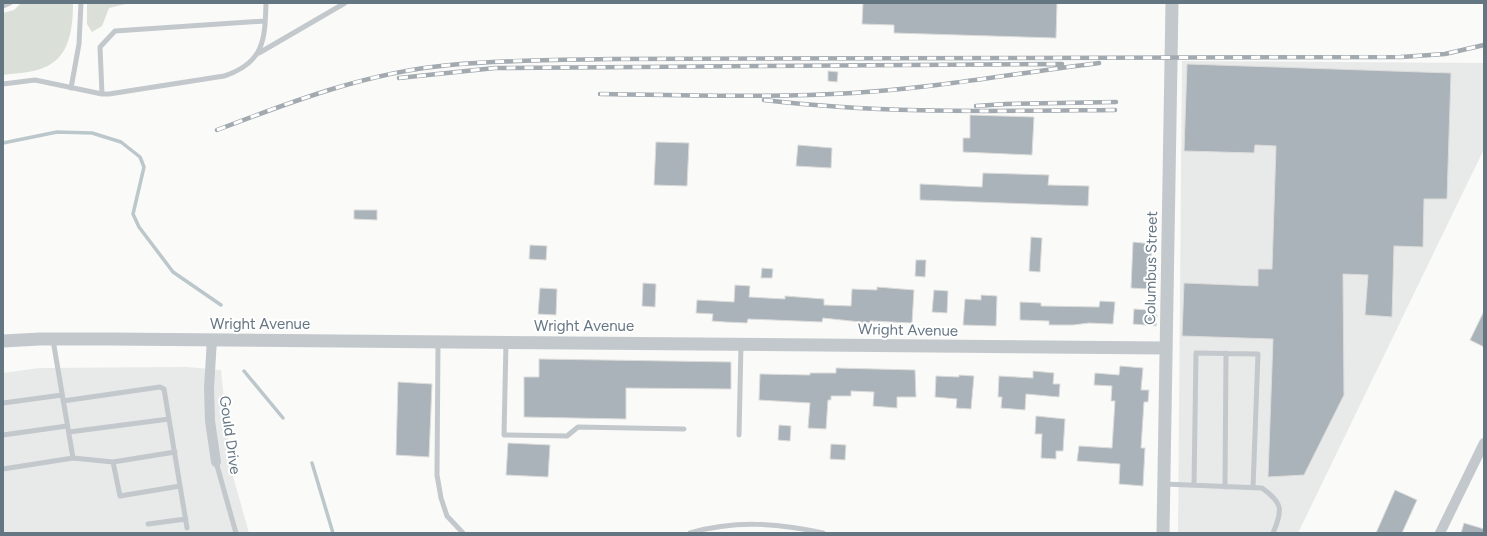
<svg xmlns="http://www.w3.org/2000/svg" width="1487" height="536" font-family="Figtree,sans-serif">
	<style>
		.built { fill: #e8e9e9 }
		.green { fill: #dadfd7 }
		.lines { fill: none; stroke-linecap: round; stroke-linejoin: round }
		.stream { stroke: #bbc7cb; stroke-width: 3.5 }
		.building { fill: #aab3b9; stroke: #dcdcda }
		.service { stroke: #c3c8cc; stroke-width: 5 }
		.minor { stroke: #c3c8cc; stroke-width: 10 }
		.tertiary { stroke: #c3c8cc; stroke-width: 13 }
		.rail-casing { stroke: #a2aab0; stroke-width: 4.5 }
		.rail { stroke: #fff; stroke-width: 3; stroke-dasharray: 9; stroke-linecap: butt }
		.labels { text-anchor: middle; stroke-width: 4; stroke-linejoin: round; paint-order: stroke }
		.street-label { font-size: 15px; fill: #657683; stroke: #fff }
	</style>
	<rect width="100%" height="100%" fill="#fafaf8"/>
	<path class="built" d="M1182 61 1484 63V149L1298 533H1178Z
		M187 367 221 370 231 469 249 533H3V373L39 368Z"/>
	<path class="green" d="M21 3H73C73 28 70 58 43 68 30 73 16 73 3 75V13L14 10Z
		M87 3H130L109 8 102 26 92 32 87 24Z"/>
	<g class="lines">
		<path class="stream" d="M3 143 57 132 92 133 121 142 140 157 144 167 133 214 139 227 173 272 221 305
			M244 371 283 418
			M312 463 333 533"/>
	</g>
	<path class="building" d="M863 3H1057L1056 38 894 33V25L862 24Z
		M1187 64 1451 73 1447 199H1424L1423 247 1394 246 1392 317 1365 315 1368 275 1343 274 1344 395 1304 475 1268 477 1273 339 1182 336 1184 283 1258 286V269H1272L1276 146 1255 145 1254 153 1184 151Z
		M828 71 838 72 837 82 828 81Z
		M970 115 1034 117 1032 155 963 152V138H970Z
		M656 142 689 143 687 186 654 185Z
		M798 145 832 148 831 168 796 166Z
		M983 173 1049 175 1048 185 1089 186 1088 206 920 200V184L982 187Z
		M354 210H377V220L354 219Z
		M1031 237 1042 238 1040 272 1029 271Z
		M1133 242 1152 244 1149 289 1131 288Z
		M530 245 547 246 546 260 529 259Z
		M916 260H926L925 277 915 276Z
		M762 268 773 269 772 278H761Z
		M643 283 656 284 655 307 642 306Z
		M735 285 750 286 749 297 785 299V296L824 299V305L851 306 852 289 877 290V287L914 290 912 323 870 321V323L823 318 822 322 748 319 747 323 725 322 712 321 713 314 696 313 697 300 734 302Z
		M540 288 557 289 556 315 538 314Z
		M934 290 948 291 947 313 932 312Z
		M981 295 997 296 996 326 963 325 965 299 981 300Z
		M1100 301 1115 302 1113 324 1089 323 1073 325H1049V321L1020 320V302L1041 303V306L1099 307Z
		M1134 309 1147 310 1146 314 1157 315 1156 326 1133 324Z
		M1484 311V347L1470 340Z
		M539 359 731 362V389L626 388V419L524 417V377H539Z
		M1120 366 1143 368 1141 390H1149L1148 402H1144L1141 448H1145L1143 486 1119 484 1120 464 1077 461 1079 446 1112 448 1115 401H1111L1112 386 1094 385 1095 373 1119 375Z
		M836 368 915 370 916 397H897V408L873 406 874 392 851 391V396H831V400H828L826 429 808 428 810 403 759 400 760 374 810 375V373H836Z
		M1033 371 1054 373 1053 384H1060L1059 397 1026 394 1025 410 1001 408 1002 397H998L999 376 1033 378Z
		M959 375 974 376 971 409 956 408 957 399 935 397 936 376 959 377Z
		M398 382 432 384 429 457 396 455Z
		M1036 416 1065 419 1063 451H1056V459L1041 458 1042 434H1035Z
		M779 425 791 426 790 441 778 440Z
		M508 443 550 445 548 477 506 475Z
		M831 444 846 445 845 460 830 459Z
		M1395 490 1417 500 1402 533H1376Z
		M1464 523 1484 529V533H1461Z"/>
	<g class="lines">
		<path class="service" d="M3 6 10 3
			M259 53 345 3
			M3 84 35 80 102 94H109L224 76C264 63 265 40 266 3
			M71 88 79 44 81 3
			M102 94 100 47 115 31 265 21
			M438 342 437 475 441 498 447 516 463 533
			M506 342 504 435 567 436 578 427 684 429
			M63 401 160 387 164 389 187 528
			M3 403 62 395
			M69 432 169 419
			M3 435 67 426
			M739 435 741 344
			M73 458 113 462 175 452
			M113 462 120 496 180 486
			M216 462 236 533
			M3 469 73 458 53 340
			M1164 484 1262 488C1283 503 1283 510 1273 533
			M1194 485 1196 353 1258 354 1253 488
			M1225 487 1226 353
			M148 524 186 519
			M690 533C735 520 778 523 823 533"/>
		<path class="minor" d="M212 339 209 388 210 421 216 462
			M1440 533 1484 443"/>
		<path class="tertiary" d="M3 341 40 339H111L1165 348
			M1163 533 1172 3"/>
		<g class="rail-casing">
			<path id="rail" d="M399 78 495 68 1062 64
				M600 94C684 95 769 98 853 93 936 88 1018 73 1099 63
				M764 100C881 114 997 111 1115 110
				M976 106 1006 104 1116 102
				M217 130C293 101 369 72 450 65 503 60 557 60 611 59L1401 57 1445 54 1484 45"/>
		</g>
		<use href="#rail" class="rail"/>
	</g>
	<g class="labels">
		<g class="street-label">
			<text transform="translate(1151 268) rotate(-89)" y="5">Columbus Street</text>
			<text x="260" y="329">Wright Avenue</text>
			<text x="584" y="331">Wright Avenue</text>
			<text transform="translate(908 330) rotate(1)" y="5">Wright Avenue</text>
			<text transform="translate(230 435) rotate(82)" y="5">Gould Drive</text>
		</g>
	</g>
	<rect width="1487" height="536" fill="none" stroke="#657683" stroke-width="8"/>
</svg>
